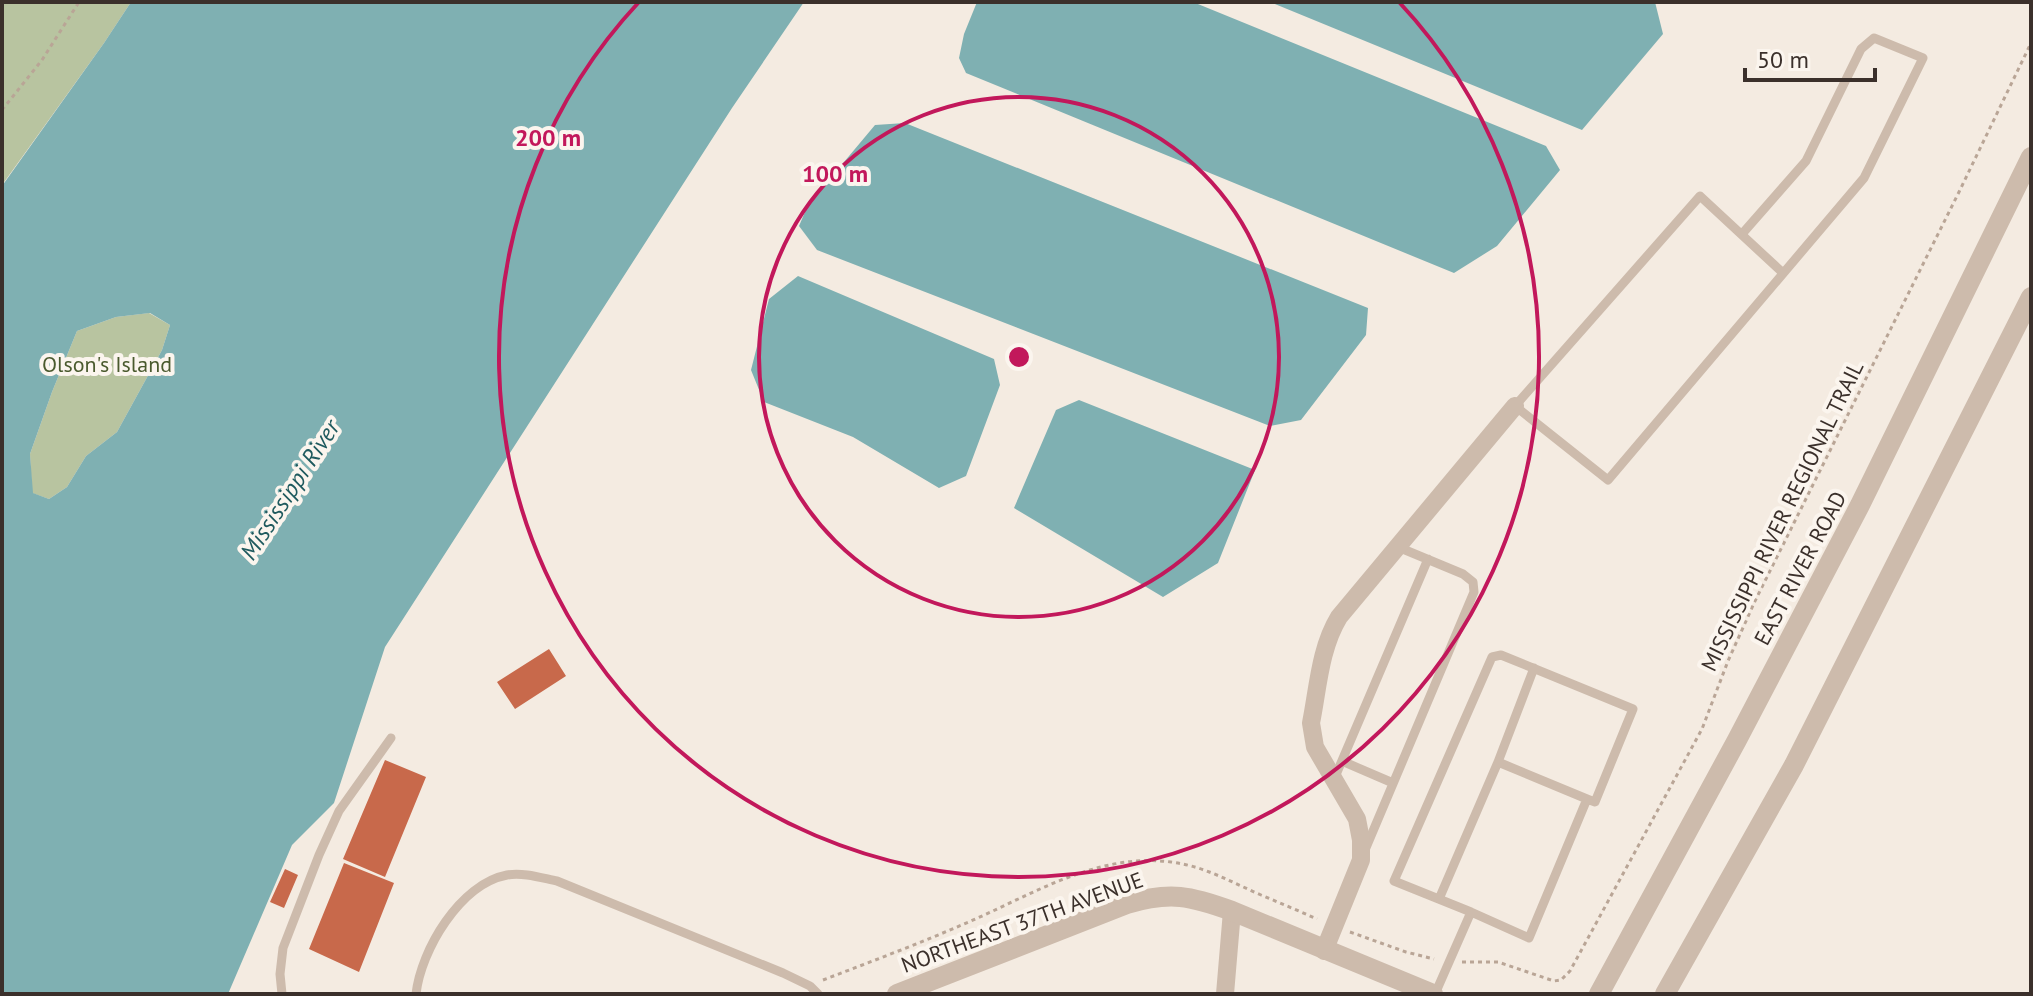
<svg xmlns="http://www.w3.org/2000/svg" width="2033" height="996" font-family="'PT Sans',sans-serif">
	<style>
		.green { fill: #b8c4a0 }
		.water { fill: #7fb0b2; fill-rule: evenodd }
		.building { fill: #c8694b }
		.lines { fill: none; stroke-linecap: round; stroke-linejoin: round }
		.path { stroke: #b9a596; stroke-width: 3; stroke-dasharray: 4 4; stroke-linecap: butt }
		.service { stroke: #cdbbac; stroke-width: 9 }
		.minor { stroke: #cdbbac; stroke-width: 18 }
		.tertiary { stroke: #cdbbac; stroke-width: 20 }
		.ring { fill: none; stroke: #c2185b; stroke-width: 4 }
		.labels { text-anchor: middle; stroke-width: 8; stroke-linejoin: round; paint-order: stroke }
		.park-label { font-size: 22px; fill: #4a5a2e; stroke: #fbf5ee }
		.street-label { font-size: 22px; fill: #3b302b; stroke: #fbf5ee }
		.water-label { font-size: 24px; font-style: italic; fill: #1f5a5e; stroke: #fbf5ee }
		.centre { fill: #c2185b; stroke: #fbf5ee; stroke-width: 4 }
		.ring-label { font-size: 24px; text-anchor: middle; font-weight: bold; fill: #c2185b; stroke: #fbf5ee; stroke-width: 8; stroke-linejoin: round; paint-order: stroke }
	</style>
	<rect width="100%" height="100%" fill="#f4ebe1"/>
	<path class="green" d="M2 2H131L104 43 2 185Z
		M149 313 170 325 162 350 117 432 86 456 67 487 49 499 32 493 30 454 52 392 77 331 116 317Z"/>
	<path class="water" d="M131 2H804L732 108 385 647 334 803 292 845 228 994H2V186L104 43ZM150 313 170 325 162 350 117 432 86 456 67 487 49 499 33 493 30 454 52 392 77 331 116 317Z
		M977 2H1193L1546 146 1560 170 1497 246 1454 273 966 73 959 58 964 34Z
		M1270 2H1655L1663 34 1582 130Z
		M905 123 1368 308 1366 335 1301 420 1270 426 817 250 799 226 808 205 875 125Z
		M798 276 994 359 1000 385 966 476 939 488 853 437 764 402 751 370 769 299Z
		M1079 400 1255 470 1218 563 1163 597 1014 508 1056 410Z"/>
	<path class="building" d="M549 649 566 676 515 709 497 682Z
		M385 760 426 777 385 877 343 859Z
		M344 863 394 883 359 972 309 949Z
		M285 869 298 875 284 908 270 902Z"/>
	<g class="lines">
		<path class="path" d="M2 110 42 60 79 2
			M1350 932 1406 952 1434 959
			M1462 962H1498L1554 981 1561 980 1570 971 1702 729 1728 661 1755 601 1959 192 2031 43
			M823 980C870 962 918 944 964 924 1030 896 1097 852 1171 862 1204 866 1231 882 1261 895 1280 903 1299 911 1317 919"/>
		<path class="service" d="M1742 234 1806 161 1861 49 1874 38 1923 58 1864 178 1608 480 1515 406 1700 196 1783 273
			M1342 761 1393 783
			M1498 762 1534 668
			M1335 777 1428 559
			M1365 850 1474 592 1473 582 1463 574 1398 547
			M1439 899 1498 762 1587 799
			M282 994 280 974 283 948 319 855 339 811 391 738
			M416 994C421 950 460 884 507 875 523 872 542 878 557 881L783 973 810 986 818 994
			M1435 994 1471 912 1394 881 1492 657 1501 655 1633 709 1595 802 1587 799 1529 938 1471 912"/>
		<path class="minor" d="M1324 951 1361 860V840L1357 819 1315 747 1311 723C1318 688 1320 648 1339 617L1515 406
			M1225 994 1232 911"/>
		<path class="tertiary" d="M897 994 1127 904C1170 891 1191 896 1232 911L1433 994
			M1599 994 1737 740 1860 505 2031 157
			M1665 994 1794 765 2031 297"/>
	</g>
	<g class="ring">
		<circle cx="1019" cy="357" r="260"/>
		<path d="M1399 2A520 520 0 1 1 639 2"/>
	</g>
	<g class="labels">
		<g class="park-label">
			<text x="107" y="372">Olson's Island</text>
		</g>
		<g class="street-label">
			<text transform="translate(1782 516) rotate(-64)" y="8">MISSISSIPPI RIVER REGIONAL TRAIL</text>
			<text transform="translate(1800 568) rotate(-62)" y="8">EAST RIVER ROAD</text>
			<text transform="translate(1022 922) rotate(-20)" y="8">NORTHEAST 37TH AVENUE</text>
		</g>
		<g class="water-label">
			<text transform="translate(290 490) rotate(-57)" y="8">Mississippi River</text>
		</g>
	</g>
	<circle cx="1019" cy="357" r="12" class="centre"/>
	<g class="ring-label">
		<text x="548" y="146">200 m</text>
		<text x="835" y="182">100 m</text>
	</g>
	<rect width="2033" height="996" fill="none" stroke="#3b302b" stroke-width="8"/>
	<path d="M1745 68v12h130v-12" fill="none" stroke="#3b302b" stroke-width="4"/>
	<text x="1757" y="68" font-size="24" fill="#3b302b" stroke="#fbf5ee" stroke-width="6" paint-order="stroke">50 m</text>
</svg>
